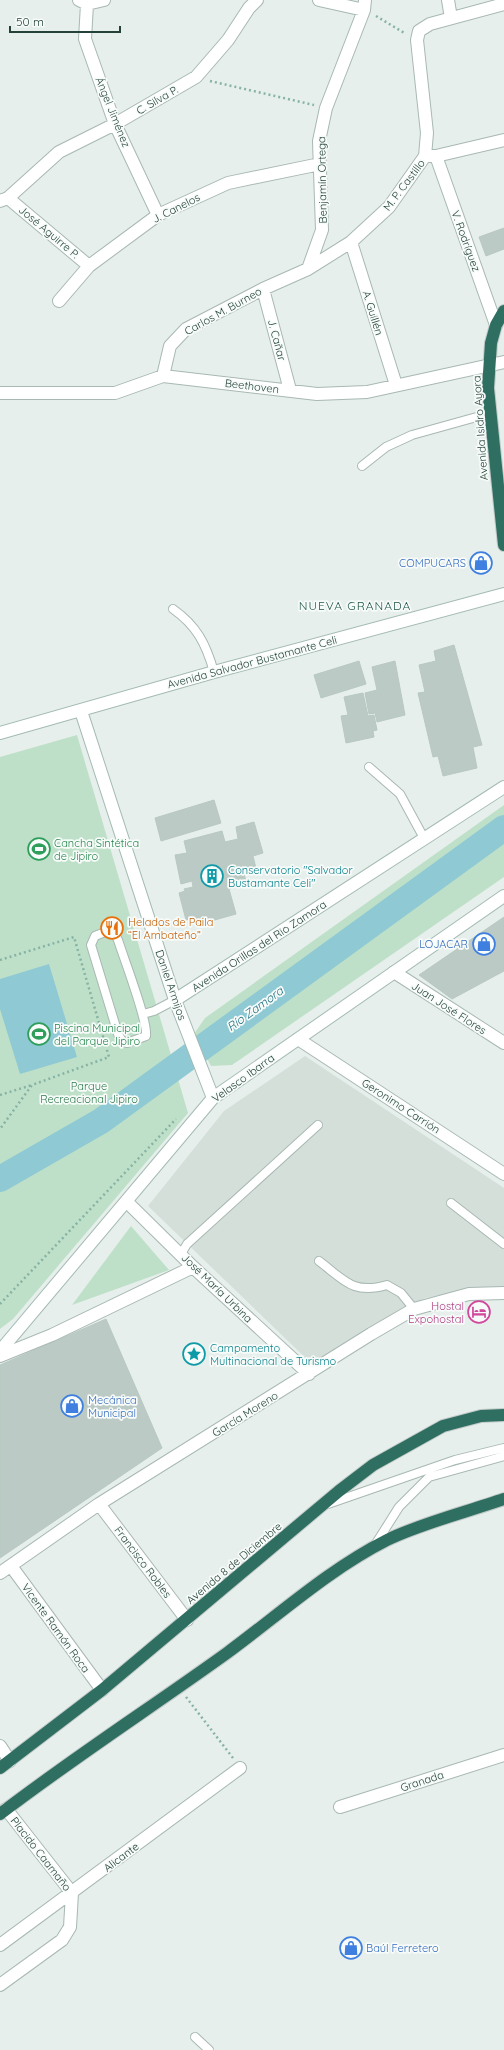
<svg xmlns="http://www.w3.org/2000/svg" width="504" height="2050" font-family="Quicksand,sans-serif">
	<style>
		.built { fill: #d4dfda }
		.green { fill: #bfe0c8 }
		.water { fill: #8ec9d4 }
		.lines { fill: none; stroke-linecap: round; stroke-linejoin: round }
		.river { stroke: #8ec9d4; stroke-width: 26 }
		.building { fill: #bbcac4; stroke: #b8c9c2 }
		.lane-casing { stroke: #a8b8b2; stroke-width: 10 }
		.street-casing { stroke: #a8b8b2; stroke-width: 14 }
		.secondary-casing { stroke: #a4bbb3; stroke-width: 14 }
		.highway-casing { stroke: #c2cac8; stroke-width: 14 }
		.path { stroke: #86b3a5; stroke-width: 2.5; stroke-dasharray: 2 3; stroke-linecap: butt }
		.lane { stroke: #fff; stroke-width: 8 }
		.street { stroke: #fff; stroke-width: 12 }
		.secondary { stroke: #fff; stroke-width: 12 }
		.highway { stroke: #2f6f62; stroke-width: 12 }
		.labels { text-anchor: middle; stroke-width: 3.5; stroke-linejoin: round; paint-order: stroke }
		.street-label { font-size: 11px; fill: #24423a; stroke: #f7fbf9 }
		.shop-label { font-size: 11px; fill: #366cbe; stroke: #f7fbf9; text-anchor: end }
		.leisure-label { font-size: 11px; fill: #27864d; stroke: #f7fbf9; text-anchor: start }
		.culture-label { font-size: 11px; fill: #0d838f; stroke: #f7fbf9; text-anchor: start }
		.food-label { font-size: 11px; fill: #c56008; stroke: #f7fbf9; text-anchor: start }
		.park-label { font-size: 11px; fill: #2d7a4b; stroke: #f7fbf9 }
		.hotel-label { font-size: 11px; fill: #b23c85; stroke: #f7fbf9; text-anchor: end }
		.neighbourhood-label { font-size: 12px; letter-spacing: 1px; fill: #1f5548; stroke: #f7fbf9 }
		.water-label { font-size: 12px; font-style: italic; fill: #1c6f80; stroke: #f7fbf9 }
	</style>
	<rect width="100%" height="100%" fill="#e6efeb"/>
	<path class="built" d="M305 1056 504 1188V1291L472 1289 425 1298 315 1367 148 1206 224 1111Z"/>
	<path class="green" d="M77 735 188 1113 13 1319 0 1329V757Z
		M504 805V877L232 1065 211 1066 194 1034 205 1018Z
		M131 1226 169 1270 72 1305Z"/>
	<path class="water" d="M49 964 77 1057 20 1074 0 1009V979Z"/>
	<g class="lines">
		<path class="river" d="M0 1179 101 1121 504 828"/>
	</g>
	<path class="building" d="M504 228V249L486 256 479 237Z
		M454 645 482 745 473 747 477 768 443 776 438 756 433 757 418 693 425 692 419 665 436 661 434 651Z
		M359 661 366 684 321 698 314 675Z
		M395 661 405 715 377 722 375 713 369 714 365 693 377 690 372 667Z
		M363 693 368 716 374 715 377 730 373 731 374 737 346 743 341 716 348 715 344 697Z
		M214 800 221 823 161 841 155 818Z
		M254 822 263 853 253 856 256 868 243 871 247 884 229 889 236 914 197 925 194 918 186 920 179 893 185 891 184 889 193 887 192 881 181 884 175 855 187 853 184 841 222 831 225 842 238 839 236 827Z
		M504 917V971L452 999 419 975Z
		M106 1319 162 1448 0 1558V1365Z"/>
	<g class="lines">
		<g class="lane-casing">
			<path id="lane" d="M362 466 386 447 412 435 491 413
				M173 609C197 626 206 644 214 672
				M369 767 400 794 425 840
				M110 930 115 934 118 940C124 959 148 1021 146 1036L127 1043 122 1041 118 1034 91 945 95 936Z
				M143 1014 154 1011 175 1000
				M451 1203 504 1244
				M181 1254 187 1244 318 1125
				M319 1261C344 1280 353 1295 387 1285L401 1293 414 1309
				M328 1504 455 1460 504 1448
				M375 1545 399 1507 429 1477 504 1456
				M195 2037 209 2050"/>
		</g>
		<g class="street-casing">
			<path id="street" d="M79 0 87 4 104 0
				M319 0 364 10
				M448 0 451 18
				M87 4 85 39 115 124 158 215
				M428 156H436L504 140
				M436 156 496 325
				M8 198 89 266
				M0 201 8 198 59 152 115 124 196 77 228 40 249 8 257 0
				M351 242 396 385
				M308 269 322 230 319 141 326 108 364 10 365 0
				M263 289 290 390
				M59 301 89 266 158 215 228 183 320 164
				M163 376 170 346 186 329 263 289 308 269 351 242 389 207 425 156 427 133 417 40 419 31 430 24 504 4
				M0 393H115L163 376 317 394 367 392 504 362
				M394 972 504 1043
				M298 1039 504 1174
				M127 1202 193 1267 309 1374
				M0 1356 52 1335 193 1267
				M99 1504 187 1620
				M11 1566 102 1690
				M0 1573 99 1504 371 1334 414 1309 469 1294 504 1293
				M0 1746 10 1761
				M340 1807 504 1755
				M0 1945 240 1768
				M0 1985 62 1940 70 1927 72 1893 6 1809"/>
		</g>
		<g class="secondary-casing">
			<path id="secondary" d="M81 711 175 1000 213 1098
				M0 733 214 672 504 594
				M175 1000 504 787
				M0 1351 213 1098 504 896"/>
		</g>
		<g class="highway-casing">
			<path id="highway" d="M504 311 496 325 491 343 488 388 504 545
				M0 1768 102 1690 339 1491 373 1465 443 1426 481 1416 504 1415
				M0 1814C73 1758 152 1707 227 1653 280 1614 328 1570 387 1540 422 1523 467 1512 504 1499"/>
		</g>
		<path class="path" d="M376 16 406 34
			M210 81 314 105
			M0 960 74 937 109 1057 32 1085 0 1129
			M0 1095 32 1085
			M0 1304 176 1119
			M186 1697 233 1758"/>
		<use href="#lane" class="lane"/>
		<use href="#street" class="street"/>
		<use href="#secondary" class="secondary"/>
		<use href="#highway" class="highway"/>
	</g>
	<defs>
		<g id="shop-ring" transform="scale(1.15)"><circle r="9.5" fill="#f7fbf9" stroke="#3f7fe0" stroke-width="1.5"/><path d="M-5-2.5h2.3a2.7 3.5 0 0 1 5.4 0H5L5.5 6h-11ZM-1.5-2.5h3a1.5 2.3 0 0 0-3 0Z" fill="#3f7fe0"/></g>
		<g id="stadium-ring" transform="scale(1.15)"><circle r="9.5" fill="#f7fbf9" stroke="#2e9e5b" stroke-width="1.5"/><path d="M0-5a6.5 5 0 1 0 0 10a6.5 5 0 1 0 0-10ZM-3.5-1.8h7v3.6h-7Z" fill="#2e9e5b"/></g>
		<g id="building-ring" transform="scale(1.15)"><circle r="9.5" fill="#f7fbf9" stroke="#0f9aa8" stroke-width="1.5"/><path d="M-4-6H4V6H1V3H-1V6H-4ZM-2.5-4.3h1.7v1.8h-1.7ZM.8-4.3h1.7v1.8H.8ZM-2.5-1h1.7V.8h-1.7ZM.8-1h1.7V.8H.8Z" fill="#0f9aa8"/></g>
		<g id="restaurant-ring" transform="scale(1.15)"><circle r="9.5" fill="#f7fbf9" stroke="#e8710a" stroke-width="1.5"/><path d="M-5-6h1v4h1v-4h1v4h1v-4h1v5L-1.5 .5V6h-2V.5L-5-1ZM5-6V6H3V1.5H1.5Q1.5-4 5-6Z" fill="#e8710a"/></g>
		<g id="hotel-ring" transform="scale(1.15)"><circle r="9.5" fill="#f7fbf9" stroke="#d1479c" stroke-width="1.5"/><path d="M-6-4.5h1.5V1H6V5H4.5V3h-9V5H-6ZM-4 0a1.8 1.8 0 1 1 3.6 0ZM.5 0V-2.5h3Q6-2.5 6 0Z" fill="#d1479c"/></g>
		<g id="sight-ring" transform="scale(1.15)"><circle r="9.5" fill="#f7fbf9" stroke="#0f9aa8" stroke-width="1.5"/><path d="M0-6L1.8-2.2L6-1.7L2.9 1.2L3.7 5.4L0 3.3L-3.7 5.4L-2.9 1.2L-6-1.7L-1.8-2.2Z" fill="#0f9aa8"/></g>
	</defs>
	<g fill-rule="evenodd">
		<use href="#shop-ring" x="481" y="563"/>
		<use href="#stadium-ring" x="39" y="849"/>
		<use href="#building-ring" x="212" y="876"/>
		<use href="#restaurant-ring" x="112" y="928"/>
		<use href="#shop-ring" x="484" y="944"/>
		<use href="#stadium-ring" x="39" y="1034"/>
		<use href="#hotel-ring" x="479" y="1312"/>
		<use href="#sight-ring" x="194" y="1354"/>
		<use href="#shop-ring" x="72" y="1406"/>
		<use href="#shop-ring" x="351" y="1948"/>
	</g>
	<g class="labels">
		<g class="street-label">
			<text transform="translate(157 100) rotate(-30)" y="4">C. Silva P.</text>
			<text transform="translate(113 112) rotate(68)" y="4">Ángel Jiménez</text>
			<text transform="translate(322 180) rotate(-91)" y="4">Benjamín Ortega</text>
			<text transform="translate(404 185) rotate(-53)" y="4">M. P. Castillo</text>
			<text transform="translate(176 208) rotate(-27)" y="4">J. Canelos</text>
			<text transform="translate(49 232) rotate(40)" y="4">José Aguirre P.</text>
			<text transform="translate(466 241) rotate(70)" y="4">V. Rodríguez</text>
			<text transform="translate(223 311) rotate(-29)" y="4">Carlos M. Burneo</text>
			<text transform="translate(373 313) rotate(73)" y="4">A. Guillén</text>
			<text transform="translate(277 340) rotate(75)" y="4">J. Cañar</text>
			<text transform="translate(252 386) rotate(7)" y="4">Beethoven</text>
			<text transform="translate(480 428) rotate(-94)" y="4">Avenida Isidro Ayora</text>
			<text transform="translate(252 662) rotate(-15)" y="4">Avenida Salvador Bustamante Celi</text>
			<text transform="translate(259 946) rotate(-33)" y="4">Avenida Orillas del Rio Zamora</text>
			<text transform="translate(171 985) rotate(71)" y="4">Daniel Armijos</text>
			<text transform="translate(449 1008) rotate(33)" y="4">Juan José Flores</text>
			<text transform="translate(243 1078) rotate(-36)" y="4">Velasco Ibarra</text>
			<text transform="translate(401 1106) rotate(33)" y="4">Geronimo Carrión</text>
			<text transform="translate(217 1288) rotate(44)" y="4">José María Urbina</text>
			<text transform="translate(245 1414) rotate(-32)" y="4">García Moreno</text>
			<text transform="translate(143 1562) rotate(53)" y="4">Francisco Robles</text>
			<text transform="translate(234 1563) rotate(-40)" y="4">Avenida 8 de Diciembre</text>
			<text transform="translate(56 1628) rotate(54)" y="4">Vicente Ramón Roca</text>
			<text transform="translate(422 1781) rotate(-18)" y="4">Granada</text>
			<text transform="translate(41 1854) rotate(52)" y="4">Placido Caamaño</text>
			<text transform="translate(121 1857) rotate(-37)" y="4">Alicante</text>
		</g>
		<g class="shop-label">
			<text x="466" y="567">COMPUCARS</text>
			<text x="468" y="948">LOJACAR</text>
			<text x="88" y="1404" text-anchor="start">Mecánica<tspan x="88" dy="13">Municipal</tspan></text>
			<text x="366" y="1952" text-anchor="start">Baúl Ferretero</text>
		</g>
		<g class="leisure-label">
			<text x="54" y="847">Cancha Sintética<tspan x="54" dy="13">de Jipiro</tspan></text>
			<text x="54" y="1032">Piscina Municipal<tspan x="54" dy="13">del Parque Jipiro</tspan></text>
		</g>
		<g class="culture-label">
			<text x="228" y="874">Conservatorio "Salvador<tspan x="228" dy="13">Bustamante Celi"</tspan></text>
			<text x="210" y="1352">Campamento<tspan x="210" dy="13">Multinacional de Turismo</tspan></text>
		</g>
		<g class="food-label">
			<text x="128" y="926">Helados de Paila<tspan x="128" dy="13">“El Ambateño”</tspan></text>
		</g>
		<g class="park-label">
			<text x="89" y="1090">Parque<tspan x="89" dy="13">Recreacional Jipiro</tspan></text>
		</g>
		<g class="hotel-label">
			<text x="464" y="1310">Hostal<tspan x="464" dy="13">Expohostal</tspan></text>
		</g>
		<g class="neighbourhood-label">
			<text x="355" y="610">NUEVA GRANADA</text>
		</g>
		<g class="water-label">
			<text transform="translate(255 1009) rotate(-36)" y="4">Río Zamora</text>
		</g>
	</g>
	<path d="M10 26v6h110v-6" fill="none" stroke="#24423a" stroke-width="2"/>
	<text x="16" y="26" font-size="12" fill="#24423a" stroke="#f7fbf9" stroke-width="3" paint-order="stroke">50 m</text>
</svg>
